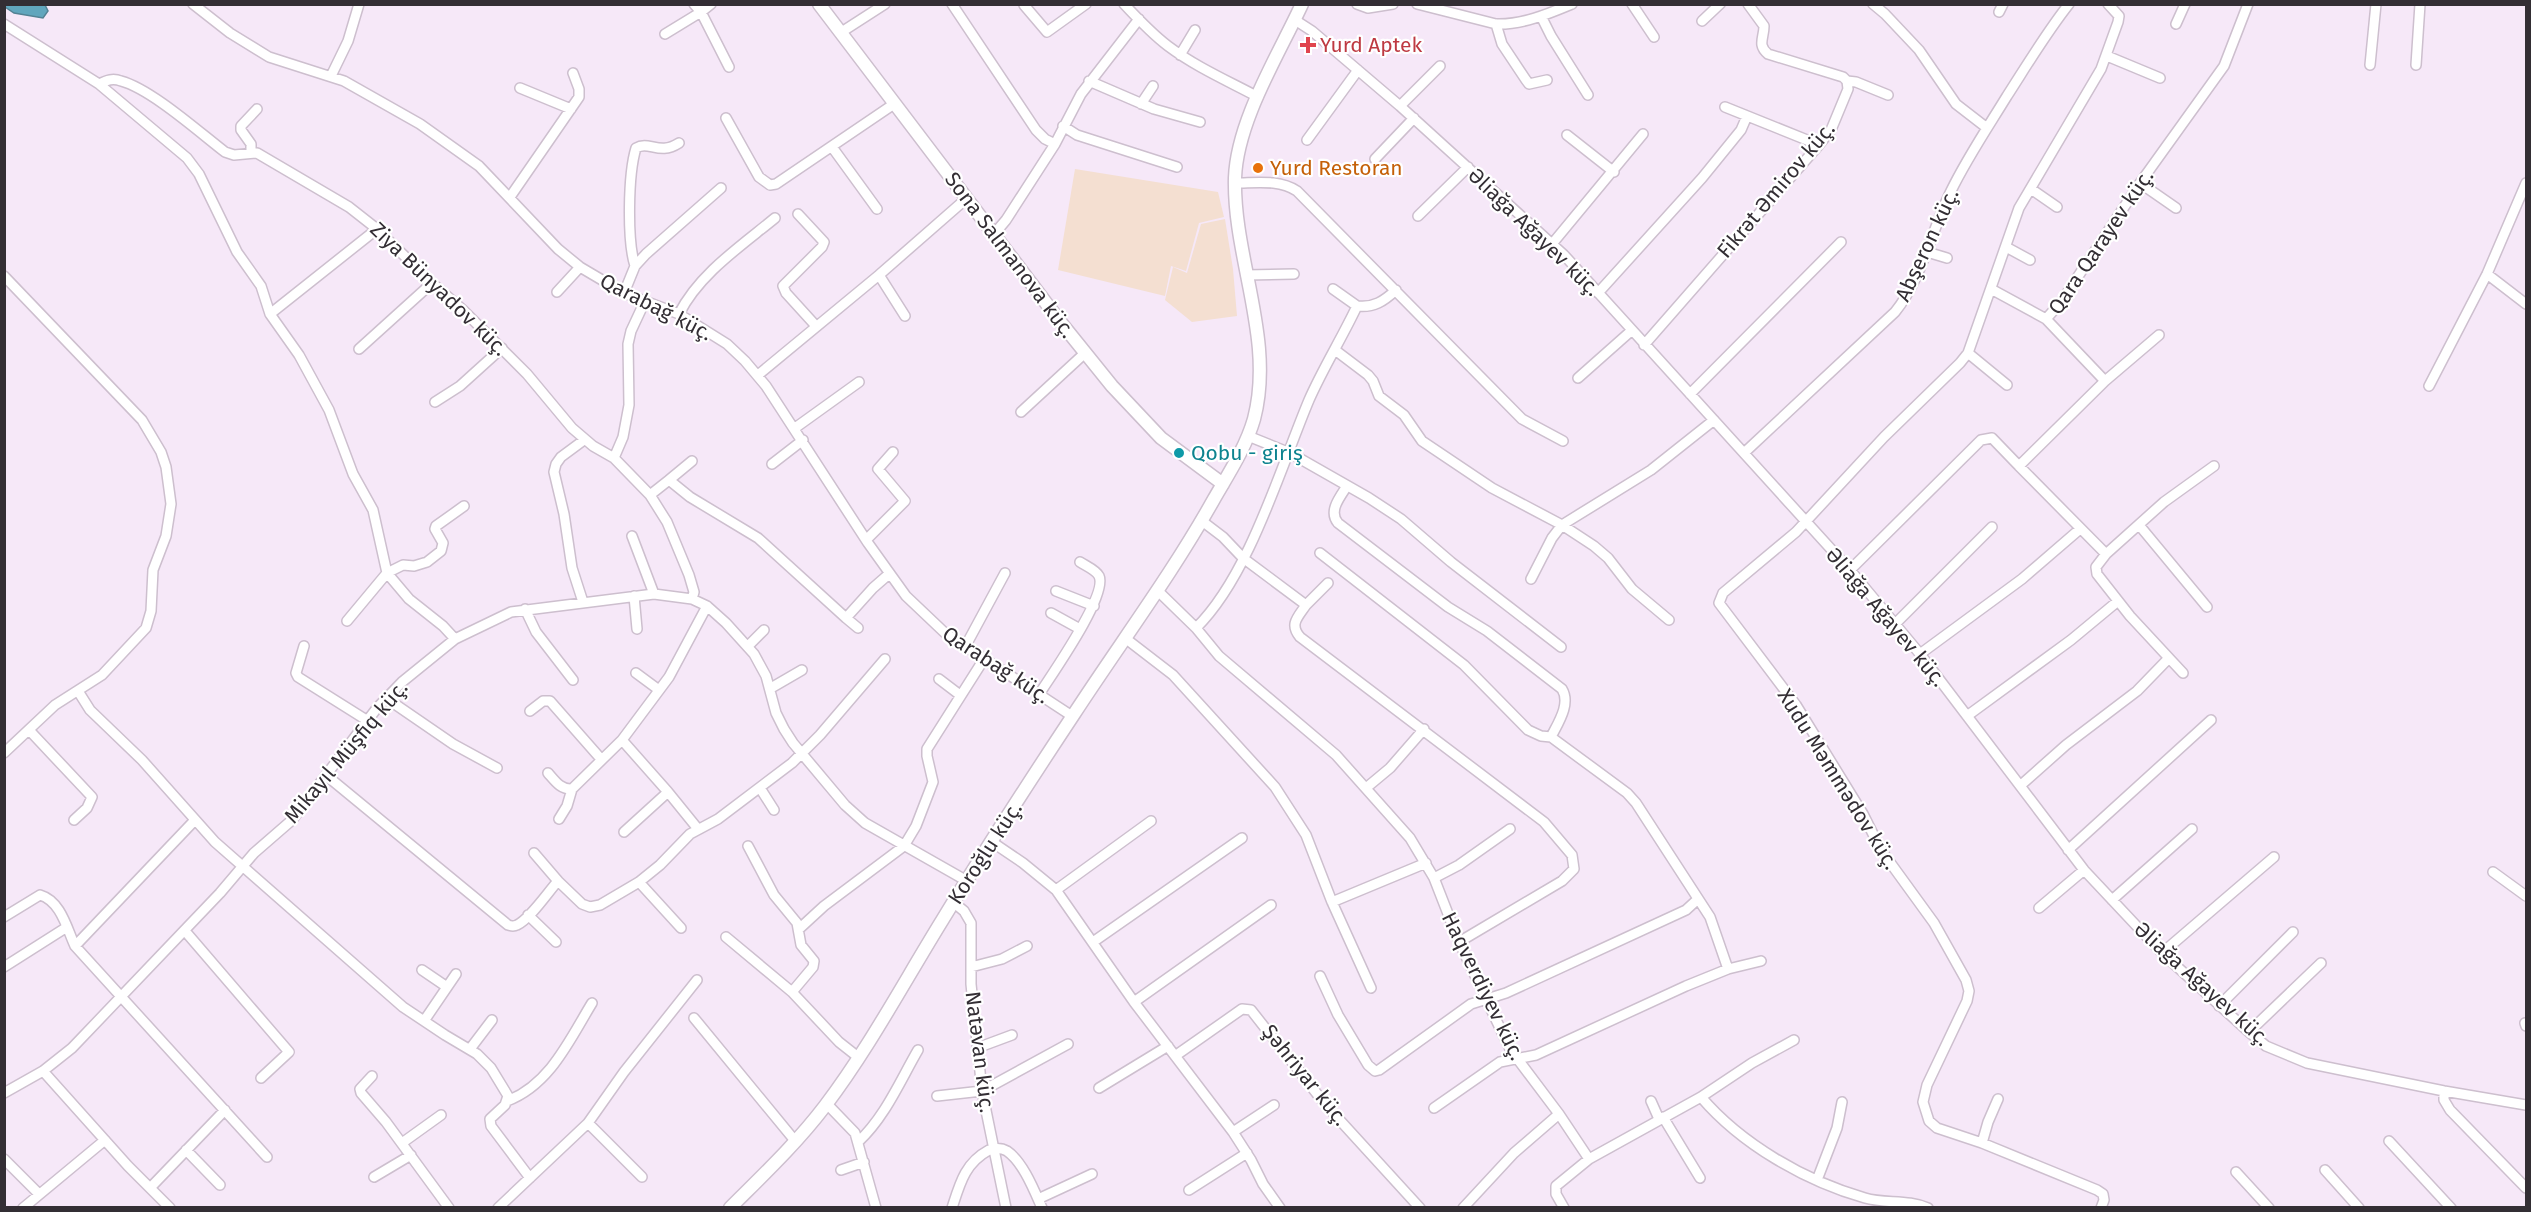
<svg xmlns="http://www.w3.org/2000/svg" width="2531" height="1212" font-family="'Fira Sans',sans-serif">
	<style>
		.industrial { fill: #f4dfd1 }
		.water { fill: #61a6bd; stroke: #538294; stroke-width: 1.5 }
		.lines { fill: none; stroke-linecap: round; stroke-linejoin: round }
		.minor-casing { stroke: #cdbfce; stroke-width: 12 }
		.tertiary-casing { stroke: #cdbfce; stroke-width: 15 }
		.minor { stroke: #fff; stroke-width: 9 }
		.tertiary { stroke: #fff; stroke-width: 12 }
		.health-dot { fill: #e0444e; stroke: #fff; stroke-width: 2 }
		.food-dot { fill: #e8710a; stroke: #fff; stroke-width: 2 }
		.culture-dot { fill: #0f9aa8; stroke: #fff; stroke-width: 2 }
		.labels { text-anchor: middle; stroke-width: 4.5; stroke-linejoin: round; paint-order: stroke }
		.health-label { font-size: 21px; fill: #be3a42; stroke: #fff; text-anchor: start }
		.food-label { font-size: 21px; fill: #c56008; stroke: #fff; text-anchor: start }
		.street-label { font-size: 21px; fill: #332e34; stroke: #fff }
		.culture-label { font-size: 21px; fill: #0d838f; stroke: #fff; text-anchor: start }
	</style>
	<rect width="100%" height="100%" fill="#f6e8f8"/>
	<path class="industrial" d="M1075 169 1218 192 1224 217 1199 223 1186 271 1171 266 1165 296 1058 270Z
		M1225 219 1233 269 1237 316 1192 322 1165 300 1173 267 1187 273 1201 224Z"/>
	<path class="water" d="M4 5H45L48 11 43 18 14 13 5 7Z"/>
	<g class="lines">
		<g class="minor-casing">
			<path id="minor" d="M193 4 230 33 269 57 344 81 420 124 479 166 558 249 580 267 624 293 679 314 727 344 745 361 766 386 868 543 906 596 945 633 1072 716
				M711 4 701 12 729 67
				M952 4 1036 130 1045 139 1055 144
				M1124 4C1138 19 1152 34 1168 46 1196 67 1228 81 1258 97
				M1357 4 1368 8 1393 4
				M1417 4 1496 24C1522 25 1548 14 1572 4
				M1632 4 1654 37
				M1873 4 1885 14 1919 50 1956 104 1987 128
				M1024 5 1047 32 1086 4
				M1999 12 2003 4
				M1541 16 1551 36 1588 95
				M1295 20 1312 31 1400 106 1564 255 1850 570 1920 654 2084 870 2162 953 2249 1032 2266 1046 2307 1063 2444 1091 2526 1105
				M1702 21 1720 4
				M4 24 99 84 187 158 199 174 237 252 261 286 270 314 299 355 329 410 353 474 373 510 387 573 409 599 443 626 455 639
				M1496 24 1502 44 1526 80 1529 84 1547 80
				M2176 24 2185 4
				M840 33 885 4
				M665 34 701 12 694 4
				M1180 55 1195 30
				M2107 56 2160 78
				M2370 65 2376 4
				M2416 65 2420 4
				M331 76 348 41 359 4
				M1089 81 1154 109 1200 122
				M1847 81 1856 82 1888 95
				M99 84C107 80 113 78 121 81 151 89 199 132 225 152L234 155 257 153 349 207 377 229 432 283 463 310 527 374 572 428 593 446 614 458 650 495 667 522 689 575 694 592 692 599
				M520 88 571 109
				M1141 104 1153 86
				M1400 106 1440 66
				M1725 107 1807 140 1818 146
				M726 118 759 177 770 185 776 184 894 104
				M1063 126 1077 135 1177 167
				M1567 135 1614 172
				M1307 140 1358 70
				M832 147 877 209
				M251 152V144L241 130V126L257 109
				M1375 159 1414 118
				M1235 183C1256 183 1279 179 1297 191L1522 419 1563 441
				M2140 183 2176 208
				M2031 189 2057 207
				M510 197 579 97V89L573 73
				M798 214 824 242 822 247 783 286 786 293 816 326
				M1418 216 1468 167
				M995 233 1006 220 1055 144 1081 94 1139 19
				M1552 244 1643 134
				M2006 247 2030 260
				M1927 252 1947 258
				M635 266C627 241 628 174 636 148 649 140 659 156 679 143
				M2487 274 2526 304
				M879 275 905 316
				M1246 275 1294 274
				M4 276 142 420 161 452 166 467 171 504 166 536 153 570 151 611 146 628 102 675 55 705 4 753
				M1333 289 1357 306
				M1991 289 2046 319
				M557 292 580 267
				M624 293 635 266 646 254 721 188
				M1598 293 1702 178 1741 130 1747 116
				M270 314 377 229
				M679 314C699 274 741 246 775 218
				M1644 345 1818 146 1831 130 1848 89 1847 81 1843 77 1768 54C1757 45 1764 38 1764 26L1748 4
				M359 349 432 283
				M1335 350 1368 375 1373 381 1379 396 1404 415 1422 441 1492 488 1562 525 1594 546 1608 558 1632 589 1669 620
				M1968 353 2007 385
				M758 375 879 275 967 198
				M1578 378 1631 331
				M2105 381 2159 335
				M2429 386 2487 274 2526 183
				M1690 394 1841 242
				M435 402 460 386 502 348
				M1021 412 1085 353
				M795 428 859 382
				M1248 436 1290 453 1369 498 1401 519 1451 562 1561 647
				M1744 453 1895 312C1923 277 1931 231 1951 191 1967 158 1988 127 2007 96 2027 65 2046 33 2069 4
				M614 458 623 437 629 405 628 344 631 331 645 301
				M772 464 803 440
				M2019 466 2106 554
				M669 480 692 461
				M1347 486C1340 497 1328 511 1338 523L1448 607 1487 631 1562 689C1571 704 1558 723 1551 737L1627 793 1636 803 1710 917 1728 969
				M650 495 669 480 690 497 758 538 846 618 873 588 889 574
				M1202 521 1223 537 1243 558 1306 605C1298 617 1289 624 1300 637L1544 822 1572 855 1574 869 1562 881 1459 942
				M2139 525 2207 607
				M632 536 654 594
				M866 540 905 501 878 469 893 452
				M1320 553 1464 665 1528 730 1541 736 1551 737
				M1850 570 1981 440 1992 438 2019 466 2105 381 2046 319 2061 302 2140 183 2224 66 2248 4
				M1531 579 1552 538 1562 525 1651 470 1714 420
				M1056 591 1094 606
				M1158 591 1196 628 1219 656 1336 755 1410 838 1434 878 1459 942 1510 1049 1559 1114 1589 1159 1701 1097C1741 1144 1805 1181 1865 1198 1885 1204 1908 1199 1928 1208
				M634 596 637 629
				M583 602 572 568 564 514 554 472 556 464 561 457 584 440
				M1306 605 1328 583
				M525 609 536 632 573 680
				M1051 613 1080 629
				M846 618 858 628
				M347 621 387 573 403 565 414 566 427 562 441 551 443 543 435 529 436 526 464 506
				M1895 624 1992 527
				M1196 628C1249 576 1280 469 1309 400 1323 368 1342 338 1357 306 1374 308 1384 301 1396 290
				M1125 638 1173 675 1275 787 1306 835 1332 902 1371 988
				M304 646 296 673 298 677 368 721
				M748 646 764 630
				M965 647 1005 573
				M1920 654 2022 579 2080 529
				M2169 658 2183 673
				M636 673 659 690
				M939 679 960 695
				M771 688 802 670
				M78 691 90 710 142 760 215 842 403 1007 445 1035 477 1054 491 1068 508 1096 505 1105 490 1119 491 1126 530 1178
				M1040 693C1052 674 1108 595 1099 576 1096 570 1086 566 1080 562
				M386 698 453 744 497 768
				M530 711 543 701H550L601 759
				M1967 716 2071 640 2118 601
				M29 730 92 797 87 808 74 820
				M622 740 668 792 698 829
				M548 773C555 781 561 790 572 789
				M327 776 508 925C512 926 513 927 517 925 530 919 548 892 558 881L582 904 590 907 600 905 639 882 660 865 690 834 718 819 792 763 820 735 885 659
				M2021 785 2066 745 2137 691 2169 658 2130 616 2097 574 2096 567 2106 554 2164 502 2214 466
				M760 788 774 810
				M1366 788 1390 768 1424 729
				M559 819 567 806 572 789 622 740 669 677 707 606
				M624 832 668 792
				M992 842 1023 863 1056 890 1134 1002 1233 1132 1251 1160 1263 1184 1280 1208
				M748 846 774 895 797 923 801 945 814 961 813 967 792 992
				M2068 850 2211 720
				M534 853 558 881
				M2493 872 2526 896
				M1434 878 1459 865 1510 829
				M639 882 681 928
				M1056 890 1151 821
				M2112 900 2192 829
				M953 902 964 911 971 923V984L982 1091 1006 1208
				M1332 902 1426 863
				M2039 908 2084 870
				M528 915 556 942
				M4 917 40 895C61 901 67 929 75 946L267 1157
				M799 929 824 906 904 846 916 826 933 782 927 756V749L984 659
				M185 931 289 1052 261 1078
				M726 937 792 992 839 1042 858 1057
				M1093 942 1242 838
				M75 946 195 820
				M2162 953 2274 857
				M4 967 67 927
				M971 967 1002 959 1027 946
				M422 970 447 987
				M1320 976 1338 1015 1368 1065 1375 1071 1379 1070 1471 1004 1506 993 1686 910 1698 899
				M1134 1002 1271 905
				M2219 1006 2293 932
				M694 1018 796 1142
				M424 1021 456 974
				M2525 1023 2526 1026
				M2249 1032 2321 963
				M977 1048 1012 1035
				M470 1049 492 1020
				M1175 1056 1242 1009 1251 1010 1325 1104 1420 1208
				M43 1071 128 1166 170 1208
				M372 1076 360 1089 361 1093 386 1122 449 1208
				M1099 1088 1168 1046
				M2444 1091V1100L2450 1110 2526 1188
				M4 1093 43 1071 72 1048 220 893 254 853 292 820 377 708 402 682 455 639 511 612 654 594 692 599 707 606 726 623 754 654 766 676 776 713 784 729 793 743 845 805 865 823 967 881
				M937 1096 982 1091 1068 1044
				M1701 1097 1752 1063 1794 1040
				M507 1101C550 1085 570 1039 592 1003
				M1651 1101 1659 1119
				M827 1104 855 1133 876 1208
				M1434 1108 1500 1062 1536 1055 1686 986 1728 969 1761 961
				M1663 1117 1700 1178
				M588 1123 642 1177
				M1233 1132 1274 1105
				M2389 1141 2451 1208
				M858 1142C885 1117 900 1081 918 1050
				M402 1143 441 1115
				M1982 1143 1988 1122 1998 1099
				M186 1150 220 1185
				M4 1159 39 1194
				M841 1170 864 1162
				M2325 1170 2359 1208
				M2236 1172 2269 1208
				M374 1177 411 1155
				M1817 1180 1837 1128 1842 1102
				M150 1188 225 1110
				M1189 1190 1247 1153
				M1038 1199 1092 1174
				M23 1208 105 1140
				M498 1208 588 1123 624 1072 697 980
				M952 1208C960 1183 965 1163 989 1150 995 1148 1002 1148 1007 1151 1023 1162 1034 1190 1042 1208
				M1463 1208 1514 1153 1559 1114
				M1564 1208 1556 1194V1186L1589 1159
				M2101 1208 2104 1200 2103 1194 2097 1190 1982 1143 1937 1128 1929 1121 1923 1102 1927 1085 1967 1001 1969 991 1966 980 1934 923 1881 850 1863 814 1796 705 1719 603 1723 593 1796 532 1884 437 1960 363 1968 353 2019 208 2101 69 2118 22 2119 16 2108 4"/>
		</g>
		<g class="tertiary-casing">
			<path id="tertiary" d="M819 4 1062 324 1112 386 1161 438 1223 484
				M730 1208C763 1175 796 1144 825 1106 869 1048 904 982 943 919 985 850 1029 782 1074 714 1121 642 1172 574 1214 499 1229 473 1246 447 1254 419 1275 339 1233 258 1235 178 1237 121 1278 56 1302 4"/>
		</g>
		<use href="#minor" class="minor"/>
		<use href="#tertiary" class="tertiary"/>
	</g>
	<path class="health-dot" d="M1305 36h6v6h6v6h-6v6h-6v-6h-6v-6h6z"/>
	<circle class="food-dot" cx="1258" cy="168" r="6"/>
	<circle class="culture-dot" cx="1179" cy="453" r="6"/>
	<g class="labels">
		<g class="health-label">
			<text x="1320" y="52">Yurd Aptek</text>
		</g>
		<g class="food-label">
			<text x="1270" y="175">Yurd Restoran</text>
		</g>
		<g class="street-label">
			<text transform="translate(1776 190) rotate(-50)" y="7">Fikrət Əmirov küç.</text>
			<text transform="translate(1534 232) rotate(44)" y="7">Əliağa Ağayev küç.</text>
			<text transform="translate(2101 242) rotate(-56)" y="7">Qara Qarayev küç.</text>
			<text transform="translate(1927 245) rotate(-65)" y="7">Abşeron küç.</text>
			<text transform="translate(1010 255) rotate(53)" y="7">Sona Salmanova küç.</text>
			<text transform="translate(439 289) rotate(44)" y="7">Ziya Bünyadov küç.</text>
			<text transform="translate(656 307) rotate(27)" y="7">Qarabağ küç.</text>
			<text transform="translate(1886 617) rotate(50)" y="7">Əliağa Ağayev küç.</text>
			<text transform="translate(996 665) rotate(33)" y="7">Qarabağ küç.</text>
			<text transform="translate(346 752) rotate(-50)" y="7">Mikayıl Müşfiq küç.</text>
			<text transform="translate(1838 779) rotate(58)" y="7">Xudu Məmmədov küç.</text>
			<text transform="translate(985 853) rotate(-57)" y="7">Koroğlu küç.</text>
			<text transform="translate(2202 984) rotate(42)" y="7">Əliağa Ağayev küç.</text>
			<text transform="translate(1483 986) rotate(64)" y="7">Haqverdiyev küç.</text>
			<text transform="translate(980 1052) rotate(83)" y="7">Natəvan küç.</text>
			<text transform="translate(1305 1075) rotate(51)" y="7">Şəhriyar küç.</text>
		</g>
		<g class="culture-label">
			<text x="1191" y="460">Qobu - giriş</text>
		</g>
	</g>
	<rect width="2531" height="1212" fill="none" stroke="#332e34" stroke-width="12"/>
</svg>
